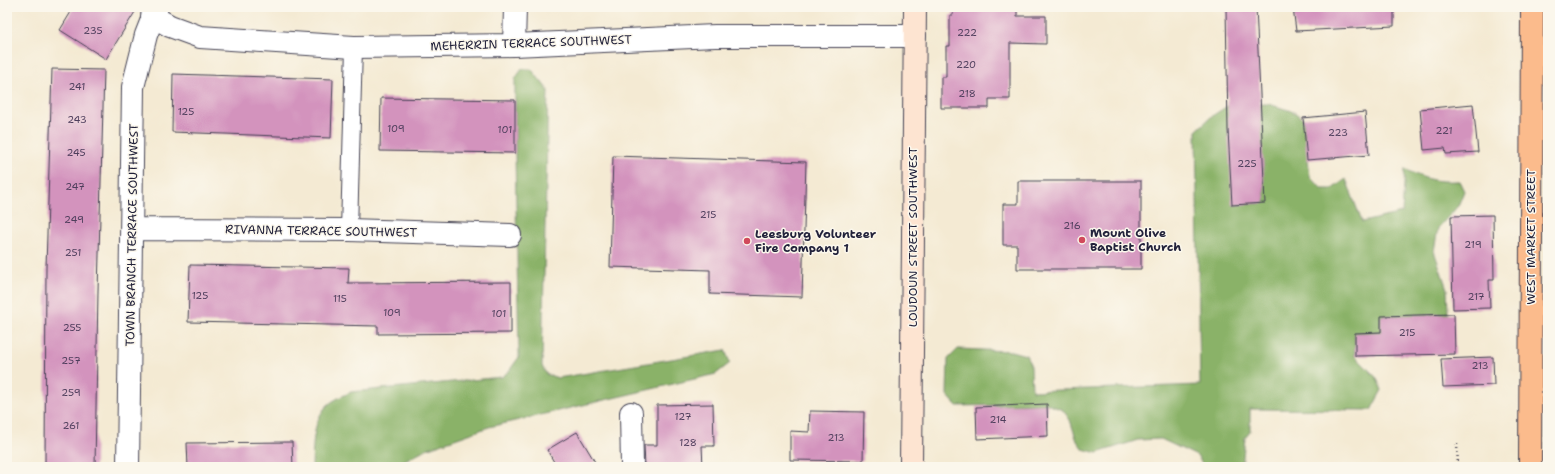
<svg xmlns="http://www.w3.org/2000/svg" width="1555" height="474" font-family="'Shantell Sans',sans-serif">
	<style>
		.forest { fill: #8ab268; stroke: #566a52; fill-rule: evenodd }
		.building { fill: #d393bd }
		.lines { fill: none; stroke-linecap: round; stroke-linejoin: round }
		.service-casing { stroke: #424052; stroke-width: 18 }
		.minor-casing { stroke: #424052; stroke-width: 24 }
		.secondary-casing { stroke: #424052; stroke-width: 24 }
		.primary-casing { stroke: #424052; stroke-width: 24 }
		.path { stroke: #424052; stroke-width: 2.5; stroke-dasharray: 1 3; stroke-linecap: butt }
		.service { stroke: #fff; stroke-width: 16 }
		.minor { stroke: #fff; stroke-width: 22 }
		.secondary { stroke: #fde4d1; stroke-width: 22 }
		.primary { stroke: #fbbb8c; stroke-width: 22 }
		.poi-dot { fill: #d1495b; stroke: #fbf7ec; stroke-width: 1.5 }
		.labels { text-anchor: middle; stroke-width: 3; stroke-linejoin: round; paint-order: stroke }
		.number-label { font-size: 10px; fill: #4e3e5c }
		.street-label { font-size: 12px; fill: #22223b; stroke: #fbf7ec }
		.poi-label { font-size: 12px; font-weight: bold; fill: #22223b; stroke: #fbf7ec; text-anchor: start }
	</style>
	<rect width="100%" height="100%" fill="#fbf7ec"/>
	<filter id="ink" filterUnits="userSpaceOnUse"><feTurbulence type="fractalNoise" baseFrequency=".025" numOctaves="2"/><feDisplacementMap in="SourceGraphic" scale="8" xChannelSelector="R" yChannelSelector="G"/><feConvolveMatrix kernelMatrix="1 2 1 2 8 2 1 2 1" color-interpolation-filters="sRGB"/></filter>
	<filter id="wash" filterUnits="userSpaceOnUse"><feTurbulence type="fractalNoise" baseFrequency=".012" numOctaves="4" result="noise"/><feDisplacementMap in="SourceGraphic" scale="16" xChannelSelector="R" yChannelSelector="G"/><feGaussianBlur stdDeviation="0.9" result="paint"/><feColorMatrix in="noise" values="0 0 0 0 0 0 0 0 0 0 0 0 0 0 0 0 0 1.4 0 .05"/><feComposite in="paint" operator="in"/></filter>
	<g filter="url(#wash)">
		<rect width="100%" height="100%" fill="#f4ead3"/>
		<path class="forest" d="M522 69H531L548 90 542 366 546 374 558 378 725 350 730 363 716 374 489 427 426 449 392 467H312C313 445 312 414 333 401 339 397 345 395 351 392L502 377 509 371 519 357 515 153V79Z
			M1268 104 1292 111 1303 118 1310 176 1322 189H1332L1346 179 1362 222 1402 213 1405 169C1425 180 1437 182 1459 181L1464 191 1458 206 1438 228 1434 251 1447 289 1448 314 1381 316V332L1355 333V356L1376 377 1382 390 1371 410 1250 409V431L1245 437 1242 467H1204L1197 456 1161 439 1138 440 1097 453 1083 449 1077 441 1070 420 1063 410 1047 404 957 406 947 395 948 359 958 349 1011 351 1026 355 1031 366 1032 391 1200 385 1196 131 1212 116 1229 105ZM1261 129 1265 203 1233 205Z"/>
		<g id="blocks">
			<path class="building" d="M74 7H138L106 59 60 30Z
				M953 7H1017V16H1046V44L1010 43V99H989V108H941V77H946V46H950V15H953Z
				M1226 7H1256L1265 203 1232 205 1228 130Z
				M1293 7H1394V26L1296 31Z
				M52 69 104 70 98 291 95 467H45L46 268Z
				M173 74 333 79 331 138 172 132Z
				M381 98 515 100V153L380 151Z
				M1473 104 1478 152 1446 154 1445 148 1424 150 1420 109Z
				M1365 112 1369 155 1307 160 1303 118Z
				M613 156 806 162 802 297 710 294V270L610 267Z
				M1018 181H1141V269H1017V245H1003V204H1018Z
				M1493 215 1494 280H1489L1490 308 1453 309 1451 216Z
				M190 265 349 268 348 283 511 282V333L378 334V326L188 322Z
				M1454 314 1455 354 1355 356V333L1381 332V316Z
				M1493 357 1494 385 1443 387 1441 359Z
				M713 404 714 446H702L703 467H645L644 445H657V405Z
				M1047 404 1048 436 977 439 976 407Z
				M810 411 864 412 863 461 790 460V431L809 432Z
				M577 432 598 467H557L547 450Z
				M292 442 293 467H188L187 443Z"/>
		</g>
	</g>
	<g filter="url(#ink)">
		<use href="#blocks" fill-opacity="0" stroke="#424052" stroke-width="1"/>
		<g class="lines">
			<g class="service-casing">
				<path id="service" d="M349 230 354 47"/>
			</g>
			<g class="minor-casing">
				<path id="minor" d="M152 16 170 26 200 37 354 47 514 45 715 36H915
					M514 45 515 7
					M132 229 349 230 510 235
					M631 413 632 467
					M128 467 133 87 146 35 157 7"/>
			</g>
			<g class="secondary-casing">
				<path id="secondary" d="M911 467 915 7"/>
			</g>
			<g class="primary-casing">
				<path id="primary" d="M1530 467 1532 7"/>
			</g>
			<path class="path" d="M1457 444 1458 467"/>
			<use href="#service" class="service"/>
			<use href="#minor" class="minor"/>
			<use href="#secondary" class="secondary"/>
			<use href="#primary" class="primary"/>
		</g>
	</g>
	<g class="poi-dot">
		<circle cx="1082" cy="240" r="4"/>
		<circle cx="747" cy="241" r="4"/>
	</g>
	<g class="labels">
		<g class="number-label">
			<text x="93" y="34">235</text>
			<text x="967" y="36">222</text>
			<text x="966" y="68">220</text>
			<text x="77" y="90">241</text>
			<text x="967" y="97">218</text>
			<text x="186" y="115">125</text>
			<text x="77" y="123">243</text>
			<text x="396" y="132">109</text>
			<text x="505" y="133">101</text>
			<text x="1444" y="134">221</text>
			<text x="1338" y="136">223</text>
			<text x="76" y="156">245</text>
			<text x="1247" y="167">225</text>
			<text x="75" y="190">247</text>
			<text x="708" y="218">215</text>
			<text x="74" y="223">249</text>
			<text x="1072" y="229">216</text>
			<text x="1473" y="248">219</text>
			<text x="73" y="256">251</text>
			<text x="200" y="299">125</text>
			<text x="1476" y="300">217</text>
			<text x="340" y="302">115</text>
			<text x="392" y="316">109</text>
			<text x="499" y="317">101</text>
			<text x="72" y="331">255</text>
			<text x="1407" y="336">215</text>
			<text x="71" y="364">257</text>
			<text x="1480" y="369">213</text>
			<text x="71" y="396">259</text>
			<text x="683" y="420">127</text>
			<text x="998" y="423">214</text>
			<text x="71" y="429">261</text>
			<text x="836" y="441">213</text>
			<text x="688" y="446">128</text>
		</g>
		<g class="street-label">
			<text transform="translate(531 43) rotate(-2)" y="4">MEHERRIN TERRACE SOUTHWEST</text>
			<text transform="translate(321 231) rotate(1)" y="4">RIVANNA TERRACE SOUTHWEST</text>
			<text transform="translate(132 235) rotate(-89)" y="4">TOWN BRANCH TERRACE SOUTHWEST</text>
			<text transform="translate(913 237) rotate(-90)" y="4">LOUDOUN STREET SOUTHWEST</text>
			<text transform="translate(1531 237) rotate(-90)" y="4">WEST MARKET STREET</text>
		</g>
		<g class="poi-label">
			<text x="1090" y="237">Mount Olive<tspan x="1090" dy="14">Baptist Church</tspan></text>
			<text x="755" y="238">Leesburg Volunteer<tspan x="755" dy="14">Fire Company 1</tspan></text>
		</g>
	</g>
	<rect width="1555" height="474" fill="none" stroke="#fbf7ec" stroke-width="24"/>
</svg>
